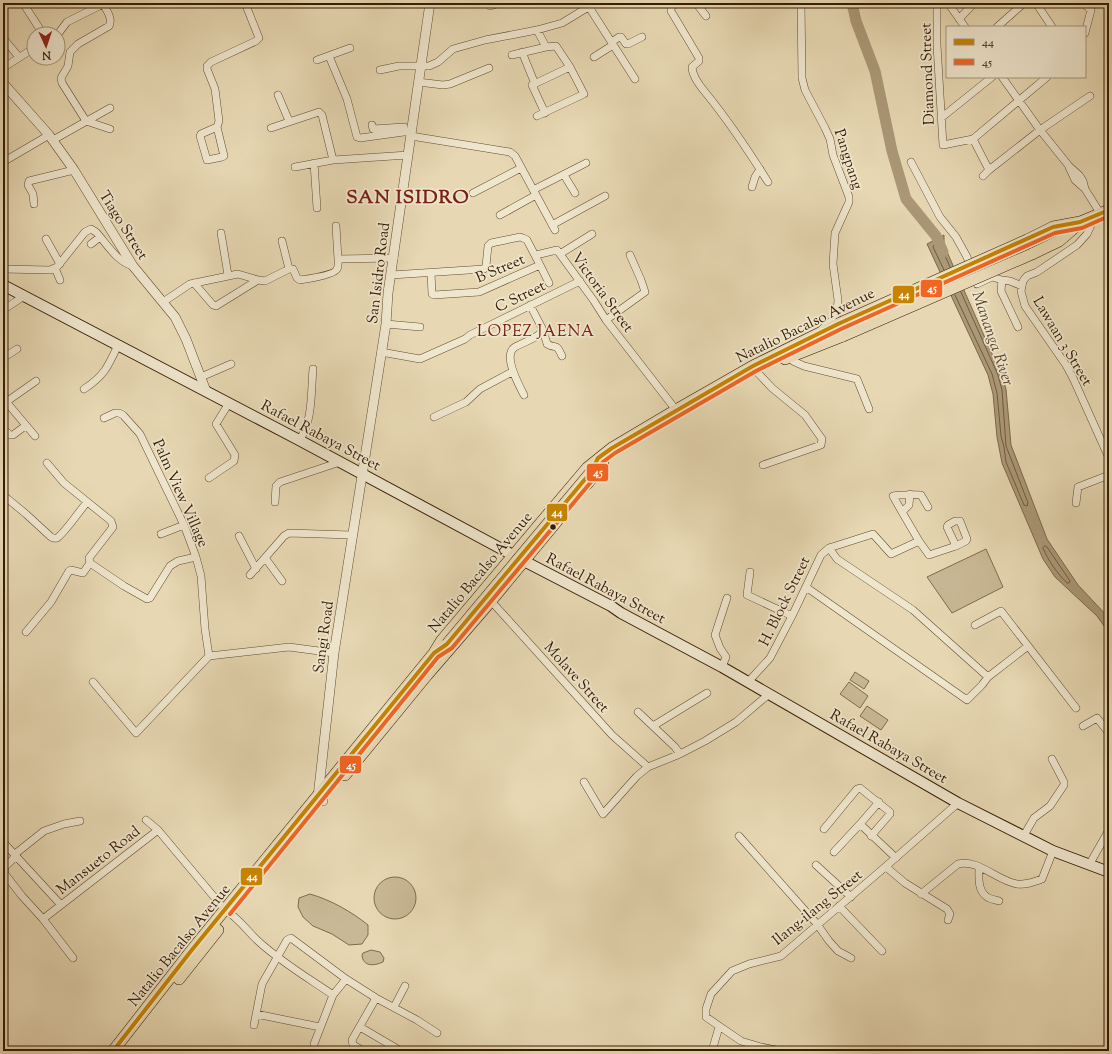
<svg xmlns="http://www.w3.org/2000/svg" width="1112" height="1054" font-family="'Sorts Mill Goudy',serif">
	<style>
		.green { fill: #c9b895; stroke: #806a4c }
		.water { fill: #ab9877; stroke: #7c6648 }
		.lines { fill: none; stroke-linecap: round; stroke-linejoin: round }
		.shore { stroke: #705a3c; stroke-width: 1 }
		.river { stroke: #ab9877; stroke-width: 11 }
		.minor-casing { stroke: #624b2e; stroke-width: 8 }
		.tertiary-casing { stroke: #624b2e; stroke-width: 10 }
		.secondary-casing { stroke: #361c02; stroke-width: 12 }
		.primary-casing { stroke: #361c02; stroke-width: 12 }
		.minor { stroke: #efe6ce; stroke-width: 7 }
		.tertiary { stroke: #efe6ce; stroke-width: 9 }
		.secondary { stroke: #efe6ce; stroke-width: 10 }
		.primary { stroke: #e7d8b3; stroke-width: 11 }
		.primary-bridge-casing { stroke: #361c02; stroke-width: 12; stroke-linecap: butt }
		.primary-bridge { stroke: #e7d8b3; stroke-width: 11 }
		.bus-1-casing { stroke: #efe6ce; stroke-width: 7 }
		.bus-2-casing { stroke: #efe6ce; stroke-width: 7 }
		.bus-1 { stroke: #c78400; stroke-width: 4 }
		.bus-2 { stroke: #f26522; stroke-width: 4 }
		.bus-dot { fill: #361c02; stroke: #efe6ce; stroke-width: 1.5 }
		.labels { text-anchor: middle; stroke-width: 3.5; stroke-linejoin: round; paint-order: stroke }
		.street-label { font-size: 15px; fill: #361c02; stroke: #efe6ce }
		.neighbourhood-label { font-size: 16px; letter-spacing: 1px; fill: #7a1f14; stroke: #efe6ce }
		.water-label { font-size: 16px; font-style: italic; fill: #5f472b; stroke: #efe6ce }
		.district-label { font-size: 19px; font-weight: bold; letter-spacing: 1px; fill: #7a1f14; stroke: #efe6ce }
		.line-badge { stroke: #efe6ce; stroke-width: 1.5 }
		.badge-label { font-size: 11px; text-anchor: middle; font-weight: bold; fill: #fff }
	</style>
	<rect width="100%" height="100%" fill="#e7d8b3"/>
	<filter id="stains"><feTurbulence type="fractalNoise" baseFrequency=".005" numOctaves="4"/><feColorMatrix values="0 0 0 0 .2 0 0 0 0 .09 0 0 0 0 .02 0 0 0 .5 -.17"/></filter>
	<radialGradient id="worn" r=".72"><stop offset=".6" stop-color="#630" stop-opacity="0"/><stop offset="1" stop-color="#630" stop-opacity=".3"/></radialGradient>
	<path class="green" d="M986 549 1003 587 952 613 927 577Z
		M855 672 869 681 864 689 850 680Z
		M849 682 868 696 860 708 840 694Z
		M867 706 888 720 881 730 860 716Z
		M374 898a21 21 0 1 1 42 0a21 21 0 1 1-42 0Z
		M310 894C331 900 352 912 368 925V935L362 944 349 945 332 934 313 926 303 917 298 907 299 898Z
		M371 950 380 952 384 958 383 962C374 966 363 967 362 955L363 953Z"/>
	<path class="water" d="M944 235V245L1001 374 1006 389 1011 445 1047 539 1078 585 1109 618V633L1097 616 1055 577 1043 559 1002 463 997 437 993 394 988 375 927 244Z"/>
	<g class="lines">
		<path class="shore" d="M944 270 933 247 934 245 938 243 940 244 950 267
			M955 295 992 374 997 393 1001 436 1004 447 1006 462 1024 505 1027 506 1028 503 1006 446 1002 390 998 375 961 292
			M1045 546 1047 547 1070 581 1069 583H1067C1057 573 1049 562 1043 548Z"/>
		<path class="river" d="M852 3 856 21 875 71 892 151 906 199 936 236 943 252"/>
		<g class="minor-casing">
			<path id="minor" d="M23 3 43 34
				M677 3 671 7V11L699 58V61L692 67C692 75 700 86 705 92 728 120 748 150 768 182
				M696 3 706 16
				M801 3 802 78 805 90 825 128 830 139 833 155 849 197V202L835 233 833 264 838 300 837 311 836 317 822 329 827 342
				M937 3V45L943 145 973 139 1047 77
				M948 3 965 27
				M1036 3 1052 27
				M1083 3 1091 10 1085 33
				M490 6 500 3
				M589 7 635 79
				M959 19 974 3
				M997 27 1024 3
				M537 30 546 47
				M58 34 67 22 103 4C107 11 113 19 109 26L78 44 70 52 68 66 61 78 62 83 86 121 110 129
				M3 38 19 57
				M612 42 619 37H621L626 44H628L642 37
				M522 52 535 84
				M512 55 546 47 556 46 570 67 584 94 537 116
				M329 56 347 99 357 137 360 138 411 131
				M594 57 613 45
				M317 60 350 48
				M3 68 34 48
				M380 70 399 66H429L438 62 453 49 485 40 537 30 562 23 595 3
				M1002 77 1040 130 1069 166 1079 175 1083 181 1085 189 1100 213
				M418 82 443 85 450 84 489 68
				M278 95 289 121
				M545 113 532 85 570 67
				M941 118 992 77
				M372 125 373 129 404 127
				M217 127 201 134 200 136 207 160 222 157 224 156 217 127 219 121 215 89 207 69V66L211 62 256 41 259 38 245 3
				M271 128 319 112 322 115 333 160
				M411 136 510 152 515 156 555 230
				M973 139 989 170
				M53 140 110 108
				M3 162 49 135
				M911 162 940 217 956 237 967 257 977 284 992 277 1002 280 1001 291 1018 327
				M314 163 317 208
				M295 167 333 160 408 155
				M1069 167 1075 180 1085 189
				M564 175 575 193
				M983 176 989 170 1040 130 1090 96
				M752 187 755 177 760 169
				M533 190 586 163
				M473 193 521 168
				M34 204 33 194 28 185 29 181 74 170
				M500 215 536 195
				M1092 217 1091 225 1087 234 1077 245 1037 272 1027 276 1023 281 1021 291 1025 306 1066 365 1073 378 1109 458
				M552 225 605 196
				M336 226 338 259
				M221 233 228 275
				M46 239 60 264
				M282 241 289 269
				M91 244 100 237
				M560 254 592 234
				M536 255 557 250 594 301 606 320 676 410
				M540 265 549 283
				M55 268 60 280
				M3 269 50 270 57 267 85 232 91 229 96 232C107 244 117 262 133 266
				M391 275 484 269 486 266 488 246 491 243 520 237 523 238 527 240 540 265 479 292 434 295 432 294 431 273
				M1002 280 1010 281 1022 286
				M194 283 213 305 216 306 258 280
				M163 302 190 284 238 274 258 280 265 281 289 269H293L297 278 300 280C307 279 335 275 337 269 339 266 338 261 338 259L394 258
				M530 305 542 328C543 334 546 338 547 344 557 350 555 341 562 356
				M3 310 24 296
				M606 320 645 292 641 280 630 255
				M386 324 420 327
				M381 352 420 359 465 339 470 335 580 281
				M790 356 793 361 804 366 857 379 869 409
				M3 358 17 349
				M757 372 772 388 805 415 822 439 821 445 763 465
				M201 377 231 364
				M84 389C104 376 108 367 118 345
				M524 395C519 385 502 355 515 347 524 342 535 339 542 332
				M3 398 35 436
				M6 402 36 381
				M434 417 466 402 480 389 512 372
				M104 418 115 413H119L123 415 140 434 184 525 196 557 201 576 205 629 209 656
				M3 429 10 435H13L25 426
				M299 440C313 424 311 389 313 369
				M209 478 234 461 235 455 216 424 229 403
				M910 494 909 505 902 512 893 496C903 494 911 495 921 495L928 507
				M3 495 26 514 51 537C53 538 54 539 57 538 64 534 81 509 87 502
				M275 502 276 486 280 482 340 462
				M1076 503 1078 487 1109 475
				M902 512 919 541 929 555 956 546
				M955 521H960L967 539 966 541 956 546 947 527 948 525Z
				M161 534 184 525
				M239 536 256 569
				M829 548 837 559 913 610 988 677
				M266 559 282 581
				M90 563 124 586 147 599 150 598 170 566 178 561 196 557
				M750 572 747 595 792 616
				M250 575 284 536 289 533 351 535
				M806 587 967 700 982 685 988 677 1028 646
				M491 601 612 735 648 767
				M975 625 1001 611 1076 708
				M26 632 51 602 69 571 71 570 83 573 90 563 89 558 113 527 111 521 64 483 47 463
				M722 667 726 657 720 648 715 635 727 598
				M93 682 136 733 209 656 289 647 334 653
				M748 682 770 658 792 616 821 555 829 548 873 534 891 554 919 541
				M638 712 675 747 680 754
				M653 726 707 693
				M1083 726 1097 718 1109 733
				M584 782 603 814 637 776 648 767 680 754 705 741 736 722 769 694
				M146 820 158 830 225 910C239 918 247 931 258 941 281 962 308 978 333 995
				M860 824 896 858
				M824 829 857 789 860 788 890 812V814L871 836
				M739 836 817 924 829 941 838 951 851 958
				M1023 837 1034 818 1050 806 1064 785V782L1052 759
				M3 842 61 905
				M834 852 860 824 879 802
				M15 854 44 831 64 824 80 821
				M16 856 5 867 4 873 22 896 43 919 73 958
				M816 865 851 897
				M1089 865 1109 830
				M886 867 905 883 947 909 950 914 948 920
				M979 867C979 876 977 890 987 897 990 899 996 900 999 901
				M921 894 958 864C979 859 997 881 1017 884 1026 885 1034 882 1042 879L1053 851
				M839 906 882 951
				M43 919 158 830
				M394 1007 405 986
				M256 1014 320 1027
				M254 1025 262 984 287 940 291 938 346 979 376 998 417 1020 437 1033
				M360 1027 401 1051
				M314 1044 333 995 346 979
				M364 1051 353 1045 352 1040 376 998
				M712 1051 719 1027
				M781 1051 761 1047 741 1041 706 1017V1009L711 994 732 971 749 964 781 956 884 868 958 803"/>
		</g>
		<g class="tertiary-casing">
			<path id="tertiary" d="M3 83 49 135 74 170 133 266 175 317 186 339 206 391
				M323 801 318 797 334 653 386 324 388 293 430 3"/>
		</g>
		<g class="secondary-casing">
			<path id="secondary" d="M3 285 299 440 524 561 611 606 621 613 722 667 958 803 1053 851 1109 872"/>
		</g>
		<g class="primary-casing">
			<path id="primary" d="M1027 240 1053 227 1080 222 1109 210
				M1032 254 1059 241 1080 223
				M785 359 843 336
				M587 484 603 464
				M345 775 427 675 491 601 557 521
				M179 979 218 930
				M113 1051 191 951 434 653 442 640 587 468 612 448 676 410 753 366 838 324"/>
		</g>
		<use href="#minor" class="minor"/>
		<use href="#tertiary" class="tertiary"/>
		<use href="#secondary" class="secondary"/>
		<use href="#primary" class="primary"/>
		<g class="primary-bridge-casing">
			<path id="primary-bridge" d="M838 324 1027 240
				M843 336 1032 254
				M447 644 591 472"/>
		</g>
		<use href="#primary-bridge" class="primary-bridge"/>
		<g class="bus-1-casing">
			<path id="bus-1" d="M113 1051 191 951 434 653 447 644 591 472 598 458 612 448 753 366 838 324 1053 227 1080 222 1109 210"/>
		</g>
		<g class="bus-2-casing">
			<path id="bus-2" d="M230 914 438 657 452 648 596 476 603 462 615 453 756 371 841 329 1055 233 1082 228 1109 216"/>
		</g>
		<use href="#bus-1" class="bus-1"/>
		<use href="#bus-2" class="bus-2"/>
	</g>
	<circle class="bus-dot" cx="553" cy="527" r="3.5"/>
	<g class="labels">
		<g class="street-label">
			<text transform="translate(927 74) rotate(-92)" y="5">Diamond Street</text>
			<text transform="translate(849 159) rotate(72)" y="5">Pangpang</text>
			<text transform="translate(124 225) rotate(58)" y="5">Tiago Street</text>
			<text transform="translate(500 268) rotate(-23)" y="5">B Street</text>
			<text transform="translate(378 273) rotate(-83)" y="5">San Isidro Road</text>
			<text transform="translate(603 292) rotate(54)" y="5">Victoria Street</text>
			<text transform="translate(520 296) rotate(-26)" y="5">C Street</text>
			<text transform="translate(805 325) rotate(-26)" y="5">Natalio Bacalso Avenue</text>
			<text transform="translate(1063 341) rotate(59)" y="5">Lawaan 3 Street</text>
			<text transform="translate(321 435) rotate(28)" y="5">Rafael Rabaya Street</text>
			<text transform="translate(181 493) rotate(66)" y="5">Palm View Village</text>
			<text transform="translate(480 572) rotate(-50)" y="5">Natalio Bacalso Avenue</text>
			<text transform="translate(606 588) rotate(28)" y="5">Rafael Rabaya Street</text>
			<text transform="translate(784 601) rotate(-64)" y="5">H. Block Street</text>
			<text transform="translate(323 637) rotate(-82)" y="5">Sangi Road</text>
			<text transform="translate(577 677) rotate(48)" y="5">Molave Street</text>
			<text transform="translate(889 746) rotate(30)" y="5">Rafael Rabaya Street</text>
			<text transform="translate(98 860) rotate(-38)" y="5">Mansueto Road</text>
			<text transform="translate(817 907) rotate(-39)" y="5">Ilang-ilang Street</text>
			<text transform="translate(179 945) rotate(-51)" y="5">Natalio Bacalso Avenue</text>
		</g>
		<g class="neighbourhood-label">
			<text x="536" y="336">LOPEZ JAENA</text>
		</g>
		<g class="water-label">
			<text transform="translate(994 338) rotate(71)" y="6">Mananga River</text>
		</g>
		<g class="district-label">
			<text x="408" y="203">SAN ISIDRO</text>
		</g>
	</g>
	<g class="line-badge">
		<rect x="920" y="279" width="23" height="19" rx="4" fill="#f26522"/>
		<rect x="892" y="285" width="23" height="19" rx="4" fill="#c78400"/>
		<rect x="586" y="463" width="23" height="19" rx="4" fill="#f26522"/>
		<rect x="546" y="503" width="22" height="19" rx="4" fill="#c78400"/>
		<rect x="339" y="755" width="23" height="19" rx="4" fill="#f26522"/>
		<rect x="240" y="867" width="23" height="19" rx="4" fill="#c78400"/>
	</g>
	<g class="badge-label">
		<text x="932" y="292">45</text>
		<text x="904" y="298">44</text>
		<text x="598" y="476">45</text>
		<text x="557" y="516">44</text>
		<text x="351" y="769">45</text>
		<text x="252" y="880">44</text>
	</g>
	<rect width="1112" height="1054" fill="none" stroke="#e7d8b3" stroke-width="16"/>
	<rect x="4" y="4" width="1104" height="1046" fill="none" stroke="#361c02" stroke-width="2"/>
	<rect x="8" y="8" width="1096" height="1038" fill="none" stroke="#361c02"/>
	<rect x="946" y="26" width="140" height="52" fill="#efe6ce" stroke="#a5957c"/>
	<rect x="954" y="39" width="20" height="6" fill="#c78400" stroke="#a5957c"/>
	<text x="982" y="46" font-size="12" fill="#361c02">44</text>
	<rect x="954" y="59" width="20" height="6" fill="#f26522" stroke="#a5957c"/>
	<text x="982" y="66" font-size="12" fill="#361c02">45</text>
	<g transform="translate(46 46) rotate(177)"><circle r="19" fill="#efe6ce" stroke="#a5957c"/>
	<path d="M0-3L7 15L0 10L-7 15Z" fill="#8f2418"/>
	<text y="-6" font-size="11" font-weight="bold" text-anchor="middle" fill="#361c02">N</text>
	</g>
	<rect width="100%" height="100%" filter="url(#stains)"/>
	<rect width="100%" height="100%" fill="url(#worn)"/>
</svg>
